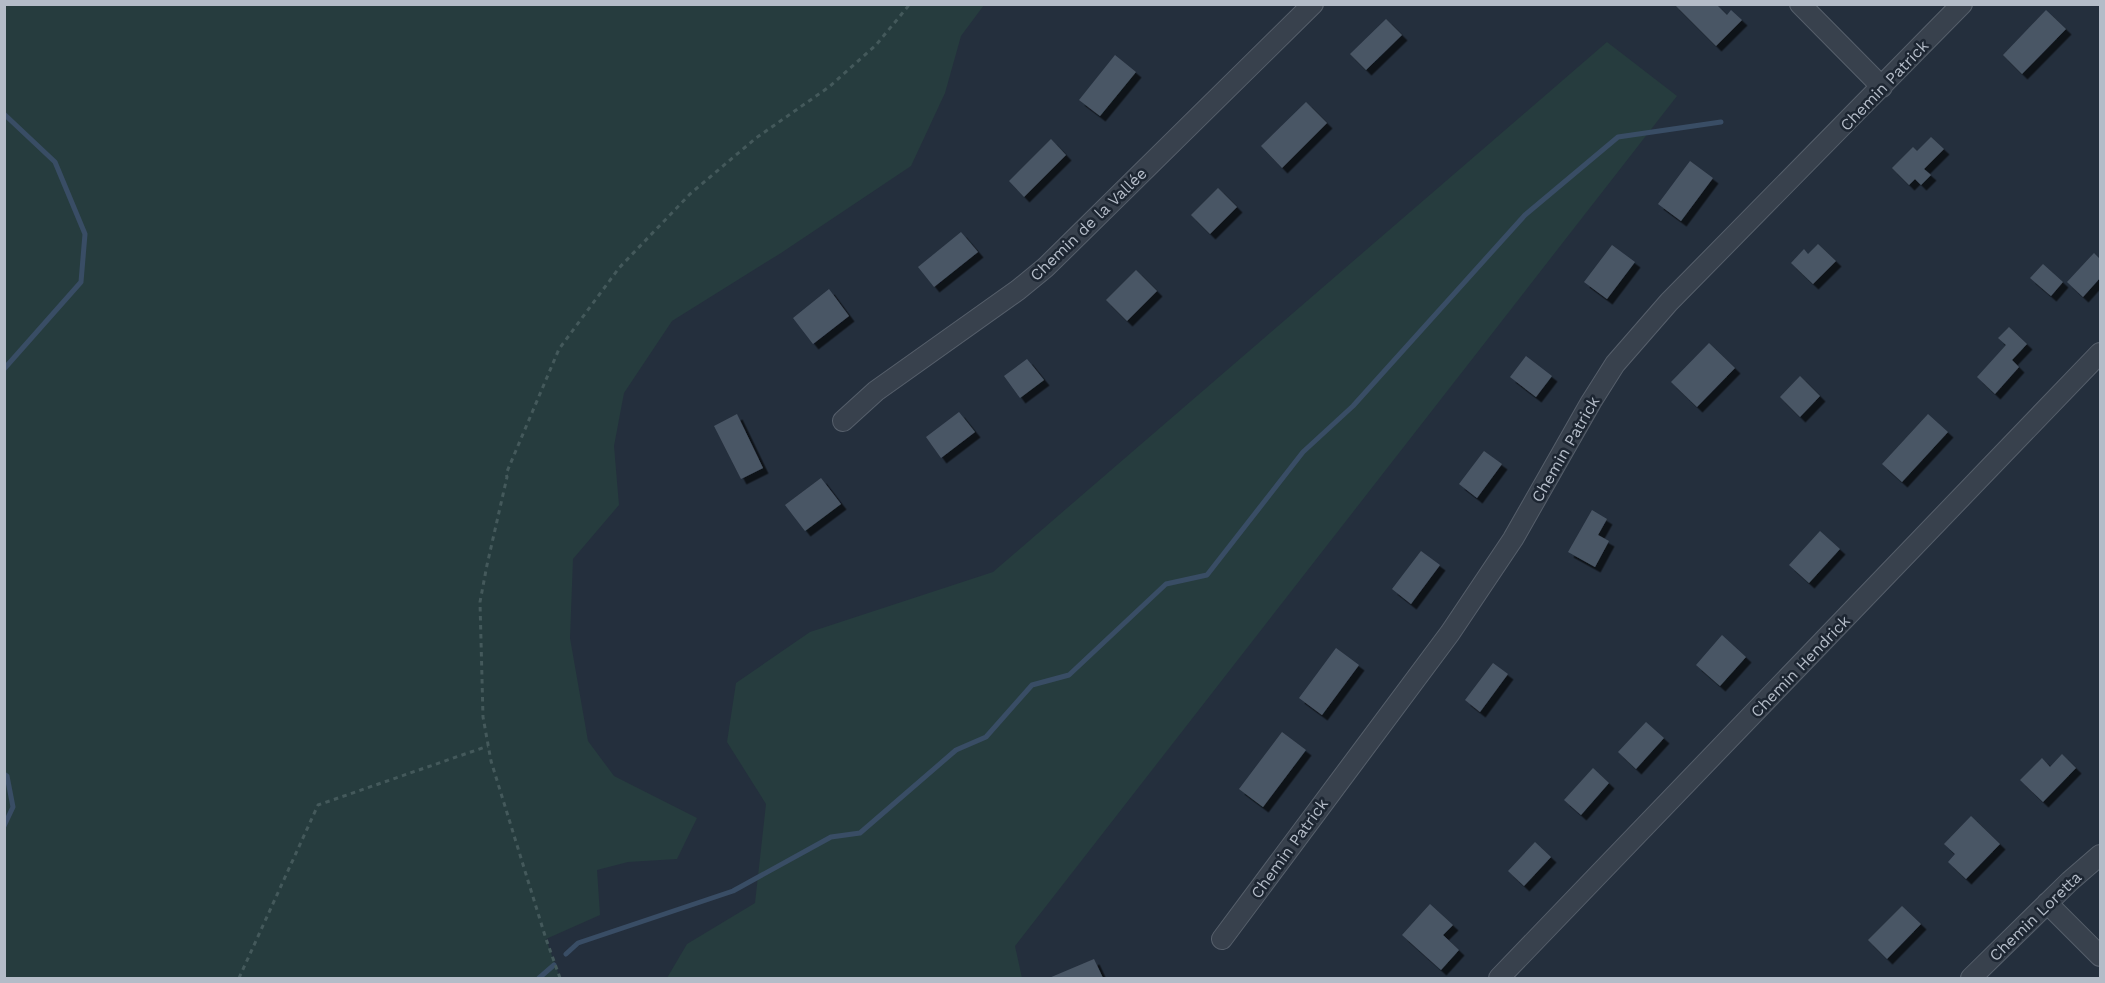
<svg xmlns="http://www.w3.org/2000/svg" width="2105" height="983" font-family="'Work Sans',sans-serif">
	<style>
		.green { fill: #263c3e }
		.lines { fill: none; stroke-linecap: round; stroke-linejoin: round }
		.stream { stroke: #394d65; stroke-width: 5 }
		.building { fill: #4a5665; filter: url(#shadow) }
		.minor-casing { stroke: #565f6b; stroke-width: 22 }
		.path { stroke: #44595b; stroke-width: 3; stroke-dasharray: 4.5 4.5; stroke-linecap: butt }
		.minor { stroke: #38414d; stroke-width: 20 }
		.labels { text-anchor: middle; stroke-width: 5; stroke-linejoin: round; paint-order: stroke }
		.street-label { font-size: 16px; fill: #b4bcc8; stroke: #1d2632 }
	</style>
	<defs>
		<filter id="shadow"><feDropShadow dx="5.5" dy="5.5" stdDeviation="0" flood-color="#0009"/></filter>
	</defs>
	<rect width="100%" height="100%" fill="#242f3d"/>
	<path class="green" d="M5 4 984 5 961 36 945 93 911 166 781 253 672 321 624 393 614 446 619 505 573 559 570 638 588 741 614 776 697 818 677 859 628 862 597 870 600 915 546 939 560 978H5Z
		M1607 42 1677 96 1015 946 1022 978H667L687 944 755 903 766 804 727 742 736 683 810 632 993 572Z"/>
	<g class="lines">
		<path class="stream" d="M4 114 55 162 85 234 81 282 4 369
			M4 774 7 776 13 807 4 826
			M566 954 578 943 733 891 831 837 860 833 956 750 986 737 1032 685 1069 675 1166 584 1207 575 1303 452 1353 406 1525 215 1618 137 1721 122
			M539 978 554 965"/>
	</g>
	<path class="building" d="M1674 4H1716L1727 15 1731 10 1742 20 1716 46Z
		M2046 10 2066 29 2022 74 2003 55Z
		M1386 19 1402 35 1366 70 1350 54Z
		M1115 55 1136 72 1100 116 1079 100Z
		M1306 102 1327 123 1282 168 1261 146Z
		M1931 137 1944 149 1924 169 1931 175 1921 185 1915 179 1909 185 1892 168 1913 147 1917 151Z
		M1051 139 1066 155 1024 197 1009 181Z
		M1690 161 1713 178 1681 221 1658 204Z
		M1218 188 1237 207 1210 234 1191 215Z
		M961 232 978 252 934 287 918 267Z
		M1818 244 1836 261 1813 284 1791 263 1804 249 1808 254Z
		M1612 245 1635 262 1607 299 1584 282Z
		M2094 253 2100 259V278L2083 297 2067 282Z
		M2043 264 2063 282 2051 296 2030 278Z
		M1136 270 1157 291 1127 321 1106 300Z
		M829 289 849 316 813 344 793 318Z
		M2009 327 2027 344 2012 360 2019 367 1995 394 1977 377 2006 345 1998 338Z
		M1709 343 1735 368 1697 407 1671 382Z
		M1526 356 1552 376 1536 397 1510 377Z
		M1027 359 1044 380 1020 398 1004 376Z
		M1800 376 1820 396 1800 417 1780 397Z
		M959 412 975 432 941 458 926 437Z
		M737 414 763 468 741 479 714 426Z
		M1928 414 1948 432 1902 482 1882 464Z
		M1484 451 1502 464 1477 498 1459 484Z
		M821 478 841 504 805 531 785 505Z
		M1592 510 1607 519 1598 535 1609 541 1595 567 1568 552Z
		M1820 531 1840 549 1809 583 1789 565Z
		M1421 551 1440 565 1411 604 1392 589Z
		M1722 635 1746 657 1720 686 1696 665Z
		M1336 648 1359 665 1322 715 1299 698Z
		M1493 663 1508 674 1480 712 1465 700Z
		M1646 722 1664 738 1636 769 1618 752Z
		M1282 732 1306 750 1263 807 1239 789Z
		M2062 754 2076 768 2043 802 2020 780 2042 758 2050 767Z
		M1593 768 1609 783 1581 815 1564 800Z
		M1971 816 2000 844 1966 879 1948 862 1955 854 1944 844Z
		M1535 842 1551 857 1524 886 1508 871Z
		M1430 904 1453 925 1443 935 1459 950 1441 970 1402 935Z
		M1902 906 1921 924 1887 959 1868 940Z
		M1094 959 1103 978H1049Z"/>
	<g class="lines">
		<g class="minor-casing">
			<path id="minor" d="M1800 4 1882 87
				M843 421 876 391 1018 290 1046 267 1313 4
				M2047 903 2100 956
				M1222 939 1450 633 1513 539 1591 402 1615 364 1669 302 1962 4
				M1499 978 2100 353
				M1971 978 2070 881 2100 855"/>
		</g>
		<path class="path" d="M239 978 318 805 488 746
			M560 978 546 939 491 761 483 717 480 602 487 565 507 477 506 474 559 349 619 268 690 194 756 138 829 87 876 45 910 4"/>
		<use href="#minor" class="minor"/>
	</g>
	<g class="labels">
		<g class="street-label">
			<text transform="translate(1884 85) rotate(-46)" y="6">Chemin Patrick</text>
			<text transform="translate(1088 224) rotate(-44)" y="6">Chemin de la Vallée</text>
			<text transform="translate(1565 449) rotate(-60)" y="6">Chemin Patrick</text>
			<text transform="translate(1800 666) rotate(-46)" y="6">Chemin Hendrick</text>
			<text transform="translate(1289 848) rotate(-54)" y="6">Chemin Patrick</text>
			<text transform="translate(2035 916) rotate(-44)" y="6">Chemin Loretta</text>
		</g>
	</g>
	<rect width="2105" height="983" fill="none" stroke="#b4bcc8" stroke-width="12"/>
</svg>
